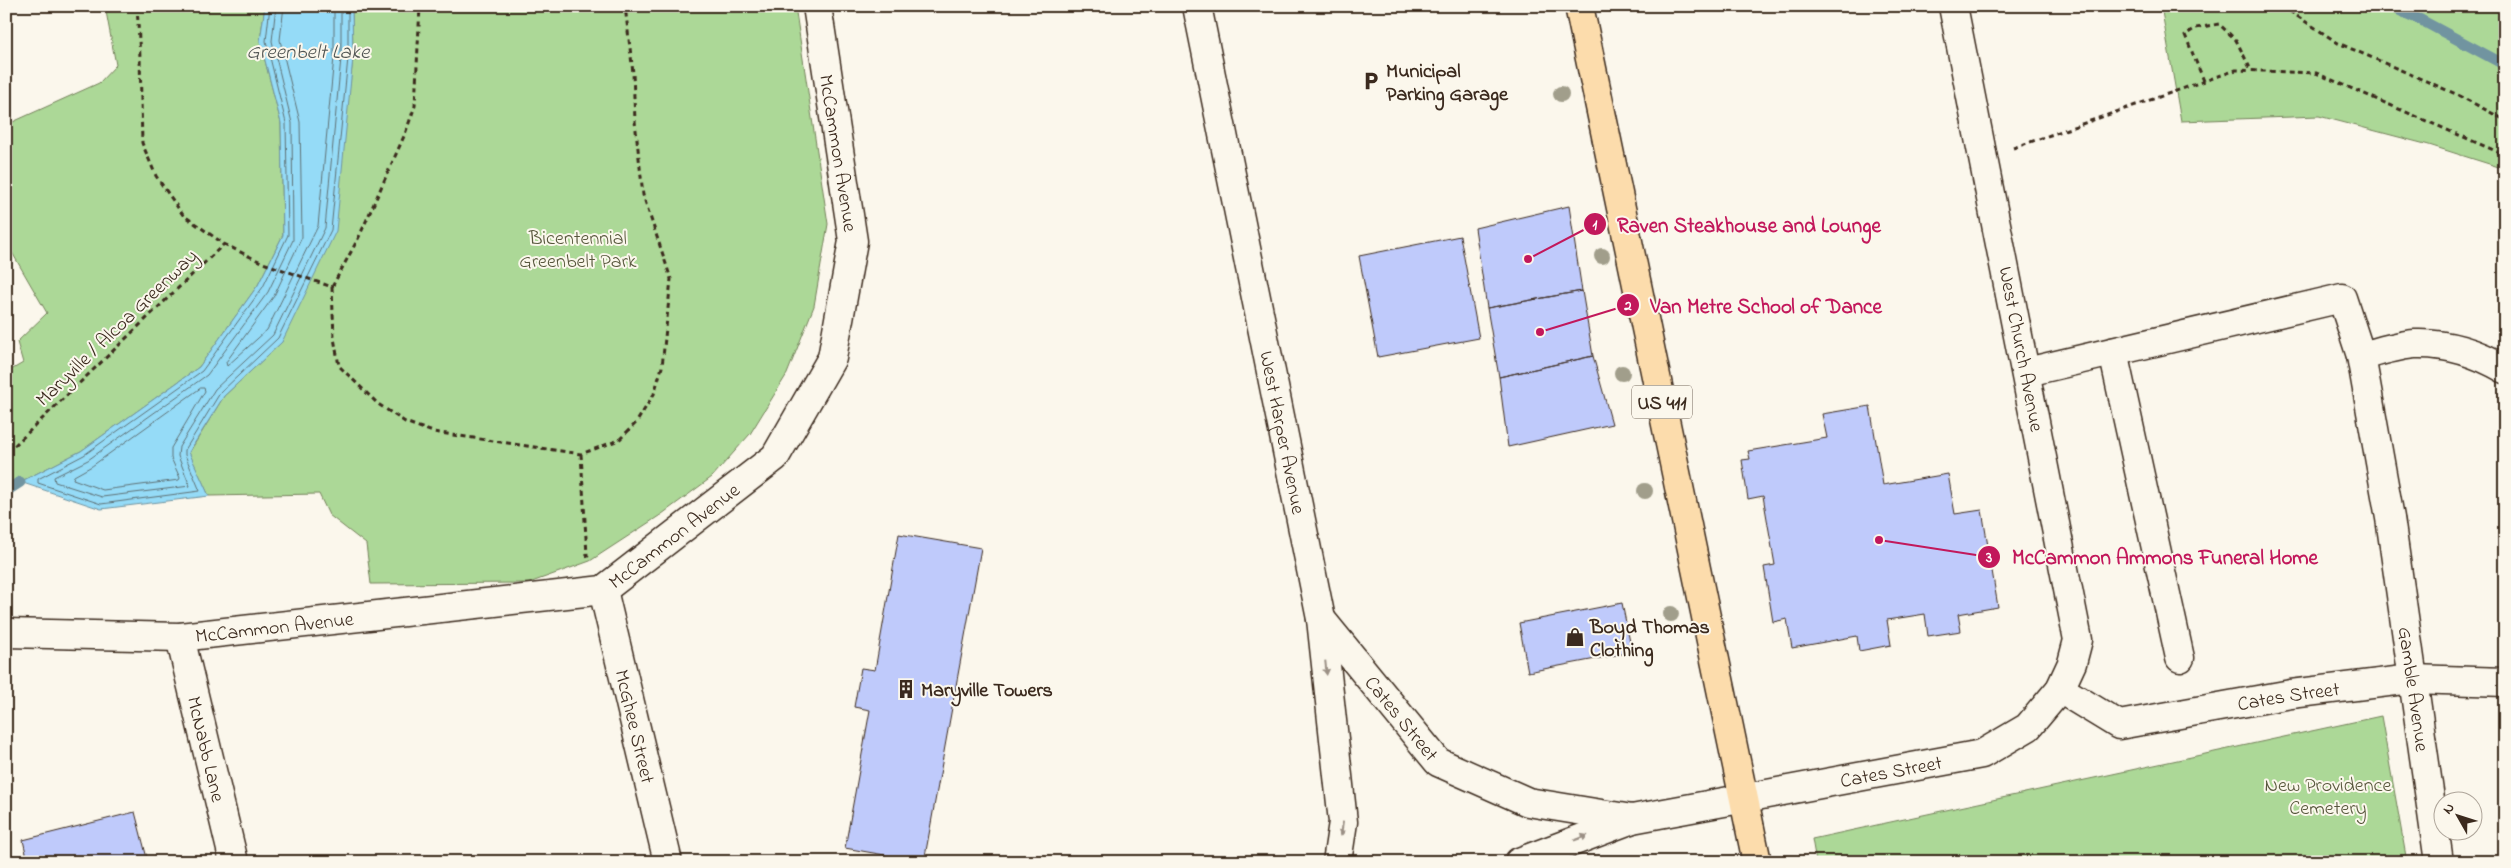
<svg xmlns="http://www.w3.org/2000/svg" width="2511" height="868" font-family="'Indie Flower',sans-serif">
	<style>
		.green { fill: #acd897; stroke: #74815a }
		.water { fill: #95dbf7; stroke: #7194a0 }
		.lines { fill: none; stroke-linecap: round; stroke-linejoin: round }
		.shore { stroke: #5f7175; stroke-width: 1 }
		.stream { stroke: #7194a0; stroke-width: 11 }
		.building { fill: #bfcafb; stroke: #3b2a1e }
		.minor-casing { stroke: #3b2a1e; stroke-width: 31 }
		.major-casing { stroke: #3b2a1e; stroke-width: 31 }
		.path { stroke: #3b2a1e; stroke-width: 3; stroke-dasharray: 5 4; stroke-linecap: butt }
		.minor { stroke: #fbf7ec; stroke-width: 28 }
		.major { stroke: #fcdcac; stroke-width: 28 }
		.tree { fill: #a19e8b }
		.oneway { fill: #9b9085 }
		.labels { text-anchor: middle; stroke-width: 4; stroke-linejoin: round; paint-order: stroke }
		.shield { fill: #fbf7ec; stroke: #75685c; stroke-width: 1 }
		.shield-label { font-size: 19px; font-weight: bold; fill: #3b2a1e }
		.poi-label { font-size: 20px; font-weight: bold; fill: #3b2a1e; stroke: #fbf7ec; text-anchor: start }
		.street-label { font-size: 20px; fill: #3b2a1e; stroke: #fbf7ec }
		.park-label { font-size: 20px; fill: #57563c; stroke: #fbf7ec }
		.water-label { font-size: 21px; font-style: italic; fill: #525654; stroke: #fbf7ec }
		.leader { fill: none; stroke: #c2185b; stroke-width: 2 }
		.callout-dot { fill: #c2185b; stroke: #fbf7ec; stroke-width: 2 }
		.mark-label { font-size: 15px; text-anchor: middle; font-weight: bold; fill: #fff }
		.callout-label { font-size: 21px; text-anchor: middle; font-weight: bold; fill: #c2185b; stroke: #fbf7ec; stroke-width: 4; stroke-linejoin: round; paint-order: stroke }
	</style>
	<rect width="100%" height="100%" fill="#fbf7ec"/>
	<filter id="ink" filterUnits="userSpaceOnUse"><feTurbulence type="fractalNoise" baseFrequency=".02" numOctaves="2"/><feDisplacementMap in="SourceGraphic" scale="10" xChannelSelector="R" yChannelSelector="G"/><feConvolveMatrix kernelMatrix="1 2 1 2 8 2 1 2 1" color-interpolation-filters="sRGB"/></filter>
	<g filter="url(#ink)">
		<path class="green" d="M105 6H265L260 41 281 123 283 235 258 285 199 367 81 451 20 482 6 484V373L23 363 17 342 47 313 6 242V125L99 83 116 65Z
			M352 6H795L828 224 814 306 787 374 750 434 712 477 662 514 590 561 529 583 371 584 366 544 329 515 319 494 209 496 189 453 224 396 282 342 346 119 353 58Z
			M2161 6H2505V169L2429 145 2319 116 2181 121Z
			M2381 716 2407 862H1816L1812 839Z"/>
		<path class="water" d="M265 6H352L353 58 336 231 282 342 224 396 189 452 209 496 101 509 20 482 81 451 199 367 258 285 283 235 281 123 260 41Z"/>
		<g class="lines">
			<path class="shore" d="M270 6 266 41 286 123 288 235 263 287 202 371 84 455 38 479V483L101 504 200 491 185 455V450L220 393 278 338 331 230 348 58V6
				M276 6 272 41 292 123 293 240 268 292 207 375 88 460 54 477 55 482 102 497 190 486 178 456 179 447 215 389 273 335 325 228 341 58V6
				M284 6 280 40 300 122 302 237 274 296 226 362 227 366 267 330 318 226 334 57V6
				M201 388H204L205 391 171 448V458L180 478 179 480 103 490 73 479 74 476 92 466Z"/>
			<path class="stream" d="M2390 6 2421 20 2505 65
				M6 491 20 482"/>
		</g>
		<path class="building" d="M1569 206 1582 291 1487 308 1475 228Z
			M1460 236 1479 338 1378 357 1359 256Z
			M1582 291 1593 356 1499 377 1487 308Z
			M1593 356 1612 424 1508 447 1499 377Z
			M1870 406 1883 485 1948 474 1955 514 1982 510 1998 607 1958 614 1961 631 1928 636 1925 614 1887 620 1891 645 1859 651 1857 636 1792 648 1787 619 1773 622 1764 567 1775 565 1763 496 1748 499 1742 460 1750 459 1748 451 1827 438 1822 414Z
			M899 534 981 548 924 862 845 848 870 710 854 707 861 668 875 670Z
			M1622 603 1632 652 1528 672 1519 623Z
			M135 812 148 862H28L23 840Z"/>
		<g class="lines">
			<g class="minor-casing">
				<g id="minor">
					<path id="s1" d="M1197 6 1321 619 1343 822 1337 862"/>
					<path d="M2113 352 2180 658"/>
					<path d="M2361 356C2378 352 2398 345 2415 344 2447 343 2478 353 2505 369"/>
					<path id="s2" d="M2027 372 2342 298 2361 356 2390 518 2439 862"/>
					<path id="s3" d="M603 590 668 862"/>
					<path id="s4" d="M1321 619 1438 762 1528 802 1632 819 1982 754 2028 727 2060 689 2072 663 2078 640 1953 6"/>
					<path id="s5" d="M6 633 180 637 603 590 775 457 832 358 853 241 817 6"/>
					<path id="s6" d="M180 637 234 862"/>
					<path id="s7" d="M2060 689 2119 725 2291 694 2412 679 2505 682"/>
					<path d="M1519 862 1630 820"/>
				</g>
			</g>
			<g class="major-casing">
				<path id="major" d="M1579 6 1757 862"/>
			</g>
			<path class="path" d="M137 6 140 57 142 143 156 176 183 215 224 244 263 263 332 287 334 338 339 366 378 404 405 422 433 432 581 454 619 440 636 423 654 394 662 367 671 279 643 195 635 121 633 73 625 6
				M2282 6 2338 43 2456 94 2505 120
				M2204 81 2185 35 2196 28 2219 24 2236 40 2251 70
				M2013 148 2236 70 2316 73 2505 155
				M332 287 359 237 405 134 415 106 420 6
				M6 446 13 447 224 244
				M581 454 587 555 589 560"/>
			<use href="#minor" class="minor"/>
			<use href="#major" class="major"/>
		</g>
		<g class="tree">
			<circle cx="1561" cy="94" r="8"/>
			<circle cx="1602" cy="256" r="8"/>
			<circle cx="1622" cy="373" r="8"/>
			<circle cx="1645" cy="491" r="8"/>
			<circle cx="1671" cy="614" r="8"/>
		</g>
		<defs><path id="oneway-solid" d="M-6-.8H1V-3.2L6.5 0L1 3.2V.8H-6Z" transform="scale(1.25)"/></defs>
		<g class="oneway">
			<use href="#oneway-solid" transform="translate(1326 668) rotate(84)"/>
			<use href="#oneway-solid" transform="translate(1342 829) rotate(98)"/>
			<use href="#oneway-solid" transform="translate(1581 838) rotate(-21)"/>
		</g>
	</g>
	<defs>
		<g id="parking-bare" transform="scale(1.5)"><path d="M-3.5-5.5H1a3.5 3.5 0 0 1 0 7H-1V5.5H-3.5ZM-1-3.4V-.6H.8a1.4 1.4 0 0 0 0-2.8Z" fill="#3b2a1e" stroke="#fbf7ec" stroke-width="2.5" paint-order="stroke"/></g>
		<g id="shop-bare" transform="scale(1.5)"><path d="M-5-2.5h2.3a2.7 3.5 0 0 1 5.4 0H5L5.5 6h-11ZM-1.5-2.5h3a1.5 2.3 0 0 0-3 0Z" fill="#3b2a1e" stroke="#fbf7ec" stroke-width="2.5" paint-order="stroke"/></g>
		<g id="building-bare" transform="scale(1.5)"><path d="M-4-6H4V6H1V3H-1V6H-4ZM-2.5-4.3h1.7v1.8h-1.7ZM.8-4.3h1.7v1.8H.8ZM-2.5-1h1.7V.8h-1.7ZM.8-1h1.7V.8H.8Z" fill="#3b2a1e" stroke="#fbf7ec" stroke-width="2.5" paint-order="stroke"/></g>
	</defs>
	<g fill-rule="evenodd">
		<use href="#parking-bare" x="1371" y="81"/>
		<use href="#shop-bare" x="1575" y="637"/>
		<use href="#building-bare" x="906" y="689"/>
	</g>
	<g class="labels">
		<rect class="shield" x="1632" y="385.5" width="60" height="33" rx="4"/>
		<g class="shield-label">
			<text x="1662" y="409">US 411</text>
		</g>
		<g class="poi-label">
			<text x="1386" y="77">Municipal<tspan x="1386" dy="23">Parking Garage</tspan></text>
			<text x="1590" y="633">Boyd Thomas<tspan x="1590" dy="23">Clothing</tspan></text>
			<text x="921" y="696">Maryville Towers</text>
		</g>
		<g class="street-label">
			<text transform="translate(839 153) rotate(81)" y="7">McCammon Avenue</text>
			<text transform="translate(116 327) rotate(-44)" y="7">Maryville / Alcoa Greenway</text>
			<text transform="translate(2022 349) rotate(79)" y="7">West Church Avenue</text>
			<text dy="7" stroke="none"><textPath href="#s1" startOffset="435">West Harper Avenue</textPath></text>
			<text dy="7" stroke="none"><textPath href="#s5" startOffset="689">McCammon Avenue</textPath></text>
			<text dy="7" stroke="none"><textPath href="#s5" startOffset="269">McCammon Avenue</textPath></text>
			<text dy="7" stroke="none"><textPath href="#s2" startOffset="722">Gamble Avenue</textPath></text>
			<text dy="7" stroke="none"><textPath href="#s7" startOffset="241">Cates Street</textPath></text>
			<text dy="7" stroke="none"><textPath href="#s4" startOffset="128">Cates Street</textPath></text>
			<text dy="7" stroke="none"><textPath href="#s3" startOffset="140">McGhee Street</textPath></text>
			<text dy="7" stroke="none"><textPath href="#s6" startOffset="115">McNabb Lane</textPath></text>
			<text dy="7" stroke="none"><textPath href="#s4" startOffset="652">Cates Street</textPath></text>
		</g>
		<g class="park-label">
			<text x="578" y="244">Bicentennial<tspan x="578" dy="23">Greenbelt Park</tspan></text>
			<text x="2328" y="791">New Providence<tspan x="2328" dy="23">Cemetery</tspan></text>
		</g>
		<g class="water-label">
			<text x="308" y="58">Greenbelt Lake</text>
		</g>
	</g>
	<path class="leader" d="M1528 259L1595 224M1540 332L1628 305M1879 540L1989 557"/>
	<g class="callout-dot">
		<circle cx="1528" cy="259" r="5"/>
		<circle cx="1540" cy="332" r="5"/>
		<circle cx="1879" cy="540" r="5"/>
		<circle cx="1595" cy="224" r="12"/>
		<circle cx="1628" cy="305" r="12"/>
		<circle cx="1989" cy="557" r="12"/>
	</g>
	<g class="mark-label">
		<text x="1595" y="229">1</text>
		<text x="1628" y="310">2</text>
		<text x="1989" y="562">3</text>
	</g>
	<g class="callout-label">
		<text x="1749" y="232">Raven Steakhouse and Lounge</text>
		<text x="1766" y="313">Van Metre School of Dance</text>
		<text x="2165" y="564">McCammon Ammons Funeral Home</text>
	</g>
	<rect width="2511" height="868" fill="none" stroke="#fbf7ec" stroke-width="25"/>
	<rect x="12" y="12" width="2486" height="843" fill="none" stroke="#3b2a1e" stroke-width="2" filter="url(#ink)"/>
	<g transform="translate(2458 816) rotate(309)"><circle r="24" fill="#fbf7ec" stroke="#aea59a"/>
	<path d="M0-4L9 19L0 12L-9 19Z" fill="#3b2a1e"/>
	<text y="-8" font-size="14" font-weight="bold" text-anchor="middle" fill="#3b2a1e">N</text>
	</g>
</svg>
